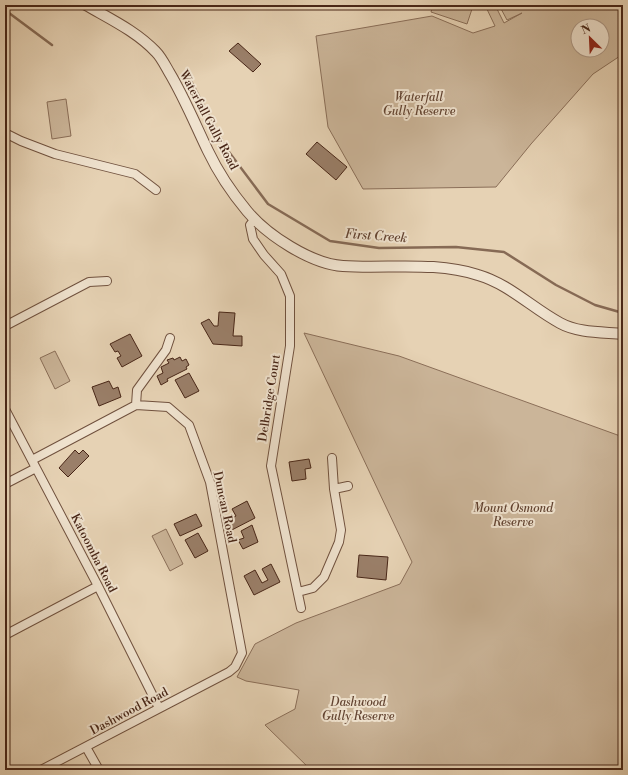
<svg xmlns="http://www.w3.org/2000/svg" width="628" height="775" font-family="'Libre Bodoni',serif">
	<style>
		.green { fill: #cbb599; stroke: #8a6e58; fill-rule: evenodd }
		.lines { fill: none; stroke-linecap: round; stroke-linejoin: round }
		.stream { stroke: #866a55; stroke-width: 2.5 }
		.building { fill: #9a7f69; stroke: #482617 }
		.minor-casing { stroke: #70513e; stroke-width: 10 }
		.tertiary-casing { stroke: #70513e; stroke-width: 12 }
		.minor { stroke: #efe2ce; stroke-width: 8 }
		.tertiary { stroke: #efe2ce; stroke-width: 10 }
		.labels { text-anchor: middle; stroke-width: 4; stroke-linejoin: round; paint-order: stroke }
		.park-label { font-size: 12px; font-style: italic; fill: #624331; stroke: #efe2ce }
		.street-label { font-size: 12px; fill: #482617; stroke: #efe2ce }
		.water-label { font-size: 13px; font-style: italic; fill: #624231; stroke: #efe2ce }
	</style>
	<rect width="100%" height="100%" fill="#e6d2b4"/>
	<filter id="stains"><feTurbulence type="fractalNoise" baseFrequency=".005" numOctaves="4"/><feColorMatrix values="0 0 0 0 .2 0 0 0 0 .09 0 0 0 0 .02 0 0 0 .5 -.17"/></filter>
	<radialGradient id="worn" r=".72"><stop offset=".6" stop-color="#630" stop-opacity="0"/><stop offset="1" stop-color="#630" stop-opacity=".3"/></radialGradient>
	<path class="green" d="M433 5H469L473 6 467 24 431 12Z
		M485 5H495L504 23 522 13 507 20 499 5H623V54L593 74 531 144 496 187 363 189 328 127 316 36 432 16 473 33 495 26ZM578 26H602V50H578Z
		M66 99 71 136 52 139 47 102Z
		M304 333 399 356 623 437V770H311L265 725 295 709 299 690 246 681 237 677 255 644 296 623 400 584 412 562Z
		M55 351 70 381 55 389 40 358Z
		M166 529 183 564 170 571 152 536Z"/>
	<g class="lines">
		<path class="stream" d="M5 10 52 45
			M191 81 226 148 268 204 330 241 379 248 456 247 504 252 556 285 595 305 623 313"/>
	</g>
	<path class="building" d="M238 43 261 64 253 72 229 51Z
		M317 142 347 167 336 180 306 154Z
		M219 312 235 313 233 336H242V346L213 344 201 323 209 319 214 326H218Z
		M130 334 142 356 122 367 117 358 121 356 118 351 115 352 110 344Z
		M180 357 182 361 186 359 189 365 186 367 187 369 167 379 168 381 161 385 157 376 163 373 161 367 169 363 167 360 173 358 174 360Z
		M189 373 199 391 185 398 175 380Z
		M109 381 113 389 118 387 121 397 99 406 92 387Z
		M75 450 79 454 83 450 89 456 68 477 59 468Z
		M309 459 311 468 305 469 306 479 292 481 289 462Z
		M247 501 255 518 226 533 223 523 236 516 232 509Z
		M196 514 202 526 180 536 174 524Z
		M252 525 258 542 243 549 238 540 244 538 241 531Z
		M198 533 208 551 195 558 185 540Z
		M359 555 388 557 386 580 357 577Z
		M271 564 280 582 254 595 244 576 255 570 262 583 268 580 262 569Z"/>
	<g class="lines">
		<g class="minor-casing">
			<path id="minor" d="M5 133 21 141 55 154 135 174 156 190
				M255 219 250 225 253 239 264 255 281 274 290 296V346L271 466 301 608
				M5 326 89 282 107 281
				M136 405 137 390 166 350 170 338
				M5 409 98 586 159 708
				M32 460 136 405 168 407 189 425 210 482 242 653 235 667 229 672 41 770
				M5 484 36 468
				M334 489 348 486
				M298 592 313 588 324 577 339 542 341 530 334 489 332 458
				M5 635 98 586
				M86 747 99 770"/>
		</g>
		<g class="tertiary-casing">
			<path id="tertiary" d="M86 5C110 19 136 31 156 52 161 57 165 65 169 72 184 97 195 124 208 151 218 172 232 193 247 211 267 235 311 264 343 266 388 269 434 261 478 275 509 284 532 308 560 323 578 333 602 332 623 334"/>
		</g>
		<use href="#minor" class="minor"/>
		<use href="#tertiary" class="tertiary"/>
	</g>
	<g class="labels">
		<g class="park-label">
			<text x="419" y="101">Waterfall<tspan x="419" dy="14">Gully Reserve</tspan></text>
			<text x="513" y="512">Mount Osmond<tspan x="513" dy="14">Reserve</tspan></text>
			<text x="358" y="706">Dashwood<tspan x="358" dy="14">Gully Reserve</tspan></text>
		</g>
		<g class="street-label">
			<text transform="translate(209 120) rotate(62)" y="4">Waterfall Gully Road</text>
			<text transform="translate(269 398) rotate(-81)" y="4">Delbridge Court</text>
			<text transform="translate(225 507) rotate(78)" y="4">Duncan Road</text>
			<text transform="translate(94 553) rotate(63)" y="4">Katoomba Road</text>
			<text transform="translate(129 711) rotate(-28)" y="4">Dashwood Road</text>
		</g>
		<g class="water-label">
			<text transform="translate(376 235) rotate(4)" y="5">First Creek</text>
		</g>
	</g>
	<rect width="628" height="775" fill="none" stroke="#e6d2b4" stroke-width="20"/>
	<rect x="6" y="6" width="616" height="763" fill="none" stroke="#482617" stroke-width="2"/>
	<rect x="10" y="10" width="608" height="755" fill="none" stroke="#482617"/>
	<g transform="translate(590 38) rotate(336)"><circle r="19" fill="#efe2ce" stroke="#ac9785"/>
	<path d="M0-3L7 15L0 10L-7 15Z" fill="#8f2418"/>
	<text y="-6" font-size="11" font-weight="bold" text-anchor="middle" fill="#482617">N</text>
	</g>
	<rect width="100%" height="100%" filter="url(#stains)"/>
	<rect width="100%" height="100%" fill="url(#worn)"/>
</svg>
